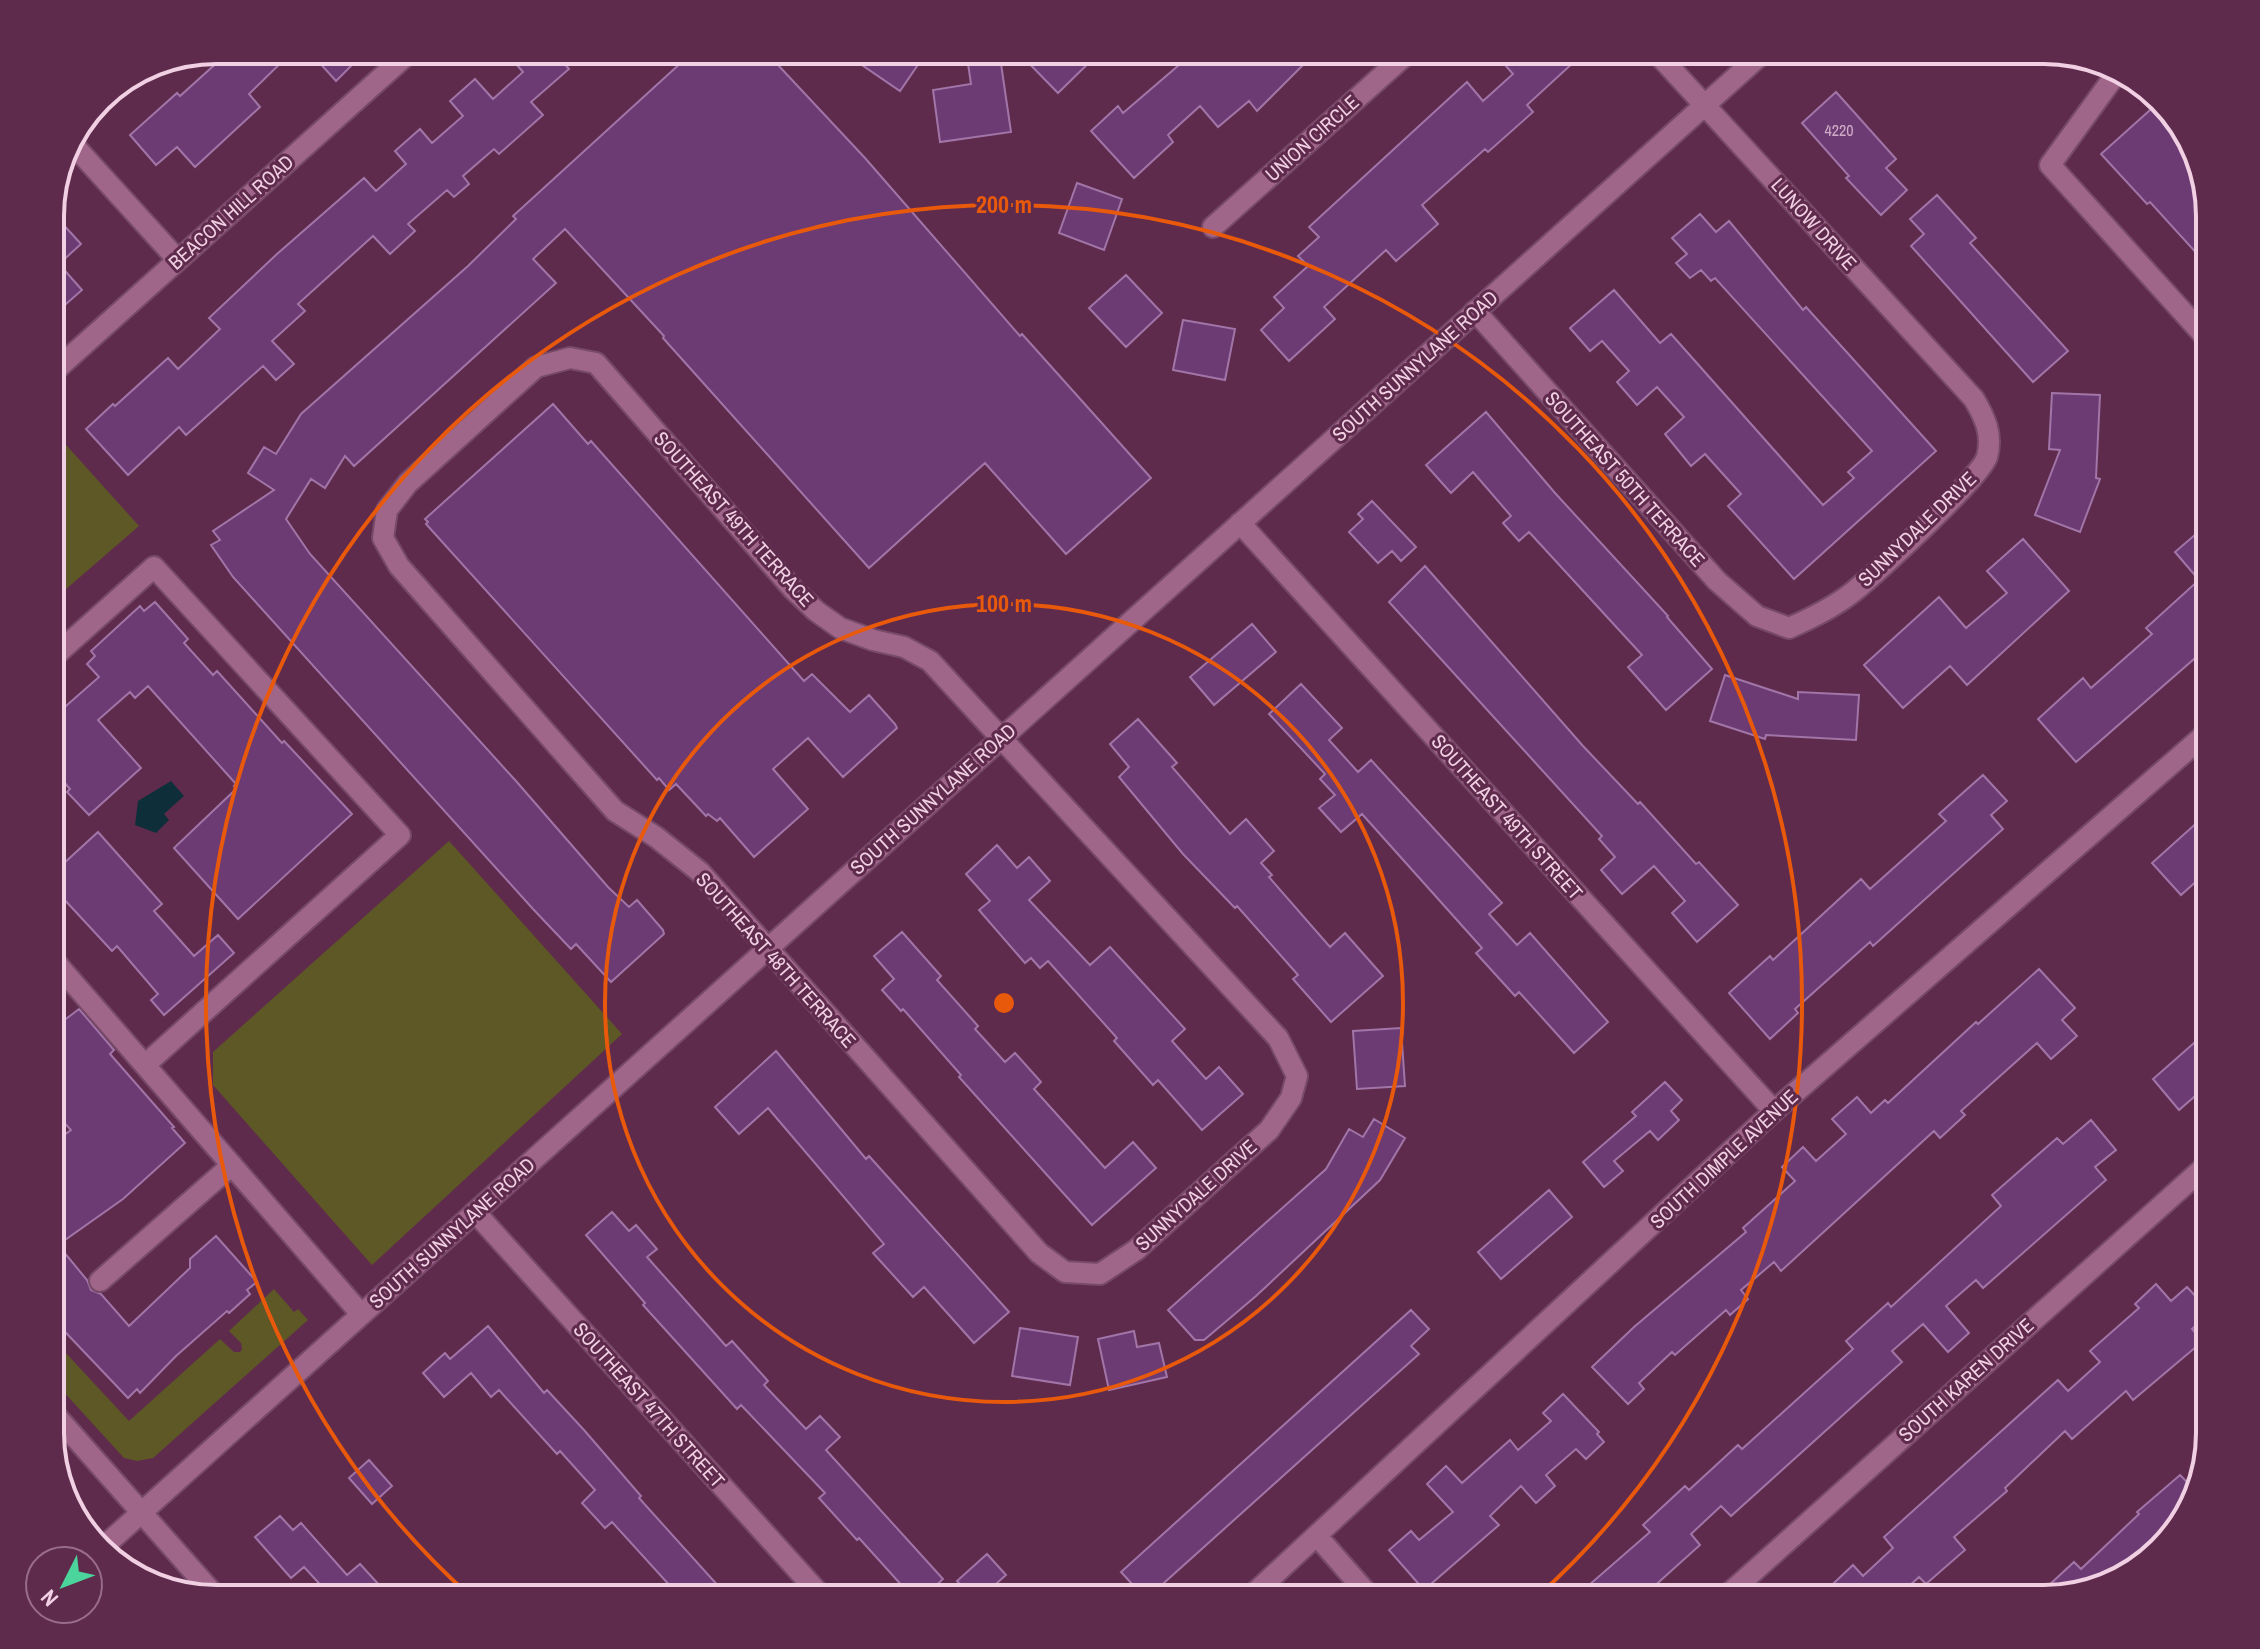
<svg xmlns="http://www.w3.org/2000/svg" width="2260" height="1649" font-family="'Archivo Narrow',sans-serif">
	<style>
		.green { fill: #5e5726 }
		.water { fill: #0e2f39 }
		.building { fill: #6c3b73; stroke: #a175a7; stroke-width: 2 }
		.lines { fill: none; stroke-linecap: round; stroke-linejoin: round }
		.street-casing { stroke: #764a68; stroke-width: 24 }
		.secondary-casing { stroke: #764a68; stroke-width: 24 }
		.street { stroke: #a0668a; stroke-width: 20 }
		.secondary { stroke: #a0668a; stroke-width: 20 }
		.ring { fill: none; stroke: #e8590c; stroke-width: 4 }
		.labels { text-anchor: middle; stroke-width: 6; stroke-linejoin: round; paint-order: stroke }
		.number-label { font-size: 16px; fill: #d0abc7 }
		.street-label { font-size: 20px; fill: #f1d0e3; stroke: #5f2b4d }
		.rim { fill: none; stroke: #f1d0e3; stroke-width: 4 }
		.centre { fill: #e8590c; stroke: #5f2b4d; stroke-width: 4 }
		.ring-label { font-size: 24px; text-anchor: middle; font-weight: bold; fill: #e8590c; stroke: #5f2b4d; stroke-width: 6; stroke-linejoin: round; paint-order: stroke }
	</style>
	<rect width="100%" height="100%" fill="#5f2b4d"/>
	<path class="green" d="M50 427 139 526 50 603Z
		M449 841 622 1034 372 1265 213 1085V1052Z
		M274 1289 294 1312 298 1309 308 1320 153 1458 137 1461 124 1458 50 1377V1336L129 1421 220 1339 234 1352H240L242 1349 241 1343 229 1331Z"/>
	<path class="water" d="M171 781 184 796 164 814 169 820 156 833 135 825 138 801Z"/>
	<path class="building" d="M231 50H294L249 94 260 107 195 167 177 147 156 165 130 135 177 93 180 96Z
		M308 50H337L352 65 336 81Z
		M504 50H579L564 63 569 69 531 102 543 115 499 154 494 149 463 176 469 184 454 197 447 190 408 224 415 231 390 254 373 236 298 304 305 311 272 341 294 364 276 380 263 366 186 435 179 427 128 475 86 429 113 404 115 406 168 358 178 369 220 329 209 318 277 254 364 178 376 191 406 164 395 151 420 129 432 143 463 116 450 101 475 79 493 99 523 72Z
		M695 50H764L865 158 1020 336 1022 334 1151 478 1066 554 985 463 869 568 663 338 664 336 565 229 533 259 556 283 354 466 345 456 325 488 311 479 286 519 310 554 516 781 608 887 629 907 637 900 663 930 664 934 611 982 576 944 571 949 533 909 233 577 211 545 220 540 213 531 274 490 248 473 264 447 276 454 301 414 468 266 516 219 513 216Z
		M840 50H928L900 91Z
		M966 50H999L1011 132 940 142 933 90 971 84Z
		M1016 50H1102L1058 93Z
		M1219 50H1318L1257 111 1249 101 1218 127 1200 106 1168 135 1173 142 1134 178 1091 131 1118 106 1123 113 1193 53 1203 65Z
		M1492 50H1587L1527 105 1533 112 1488 152 1485 149 1422 205 1438 224 1396 261 1386 250 1324 307 1335 319 1289 361 1261 330 1284 308 1274 297 1308 266 1298 256 1319 237 1309 227 1467 82 1483 101 1513 74Z
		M1836 92 1896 159 1886 168 1907 190 1881 215 1846 178 1849 176 1802 123Z
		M2159 102 2193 142 2210 216V268L2150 202 2147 204 2101 154Z
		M1077 183 1122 199 1104 250 1059 233Z
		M1937 195 1976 238 1970 243 2068 351 2033 382 1911 246 1924 234 1910 219Z
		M50 210 81 244 59 264 82 290 50 318Z
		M1700 214 1716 232 1729 221 1803 310 1806 307 1936 451 1794 579 1728 506 1741 494 1705 454 1691 466 1665 434 1684 417 1657 387 1637 405 1617 382 1629 371 1602 341 1590 351 1570 328 1614 290 1660 343 1671 334 1823 505 1854 478 1848 472 1872 451 1715 278 1711 281 1701 270 1690 278 1676 263 1687 254 1672 238Z
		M1126 275 1162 313 1126 347 1089 308Z
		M1183 320 1235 329 1225 380 1173 370Z
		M2052 393 2100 395 2096 478 2100 479 2080 532 2035 515 2060 450 2049 449Z
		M553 404 588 444 591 441 804 681 812 674 850 712 869 695 895 724 897 728 843 777 808 738 773 769 808 809 754 857 720 818 717 821 708 814 706 816 676 784 669 790 659 778 657 780 426 524 428 522 425 519Z
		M1486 412 1555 493 1668 616 1667 617 1712 669 1666 710 1628 667 1642 655 1529 532 1519 541 1503 523 1511 516 1473 472 1451 493 1426 465Z
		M1372 501 1416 547 1401 561 1392 551 1378 563 1349 532 1363 519 1358 514Z
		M2210 522V645L2076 762 2038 719 2083 678 2091 688 2152 634 2146 628 2199 580 2175 552Z
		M2023 539 2069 591 1967 685 1950 666 1903 708 1864 665 1939 597 1966 628 2007 593 1987 571Z
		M1425 566 1583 746 1638 804 1640 802 1696 864 1699 862 1738 905 1697 942 1672 913 1685 901 1654 866 1622 894 1601 870 1615 857 1599 839 1602 836 1389 602Z
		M155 602 188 639 184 643 213 675 217 671 282 743 284 741 352 814 238 919 174 848 236 789 234 786 236 784 148 686 135 698 130 692 98 720 141 768 89 815 67 792 70 789 50 766V720L99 677 87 664 95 656 91 651 140 606 144 611Z
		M1252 624 1276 652 1214 705 1190 677Z
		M1725 675 1798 699V692L1859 695 1856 740 1766 735 1765 739 1710 721Z
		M1301 684 1342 728 1329 740 1358 772 1371 760 1502 903 1489 914 1517 945 1530 933 1608 1022 1574 1053 1519 992 1515 996 1476 953 1482 948 1362 814 1341 832 1319 808 1335 795 1320 779 1325 774 1269 714Z
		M1138 719 1177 763 1172 767 1230 834 1246 819 1274 851 1261 863 1272 875 1269 877 1330 947 1345 933 1383 976 1331 1022 1293 979 1298 975 1237 906 1235 908 1183 854 1119 777 1129 767 1110 744Z
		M1983 775 2007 801 1991 815 2003 829 1873 946 1870 942 1795 1009 1798 1013 1770 1039 1729 993 1770 956 1773 960 1861 879 1870 889 1946 821 1939 814Z
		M2210 811V869L2181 895 2152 863Z
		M98 832 162 904 154 911 194 956 218 935 234 953 164 1015 151 1000 158 994 117 946 112 951 50 884V876Z
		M997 845 1017 868 1029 857 1050 881 1029 900 1090 965 1110 947 1185 1029 1172 1041 1206 1079 1219 1067 1243 1094 1202 1130 1158 1080 1153 1085 1114 1041 1117 1038 1048 961 1040 968 1031 958 1025 963 979 910 990 901 966 874Z
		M902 932 941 976 937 980 978 1026 975 1029 1005 1062 1015 1053 1041 1082 1034 1089 1105 1168 1133 1142 1156 1168 1092 1225 959 1077 961 1075 903 1009 901 1011 882 990 894 979 874 956Z
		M2039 969 2075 1008 2062 1020 2077 1036 2051 1059 2037 1043 1961 1111 1965 1115 1940 1138 1934 1131 1781 1271 1774 1262 1741 1290 1748 1299 1730 1315 1726 1310 1675 1355 1672 1352 1639 1383 1644 1389 1628 1404 1592 1367 1634 1327 1746 1232 1743 1228 1795 1181 1782 1167 1803 1147 1816 1161 1846 1134 1832 1119 1857 1097 1871 1113 1885 1100 1888 1103 1976 1022 1978 1024Z
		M79 1009 114 1050 110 1054 174 1127 172 1128 185 1143 123 1199 58 1245 87 1280 91 1290 101 1294 129 1326 190 1268V1259L216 1236 257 1282 247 1290 250 1294 229 1313 227 1311 176 1356 140 1393 137 1389 128 1398 50 1316V1145L71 1130 50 1107V1031Z
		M1401 1028 1405 1086 1357 1089 1353 1031Z
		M2210 1029V1083L2179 1110 2153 1079Z
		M776 1051 866 1159 869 1156 1009 1312 974 1343 924 1287 913 1297 873 1253 884 1244 768 1108 739 1134 715 1107Z
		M1665 1082 1682 1100 1671 1111 1679 1120 1658 1140 1650 1131 1614 1161 1623 1171 1604 1187 1583 1162 1636 1116 1632 1112Z
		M1374 1119 1405 1138 1380 1180 1256 1296 1204 1340H1195L1168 1310 1326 1169 1349 1129 1363 1137Z
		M2091 1120 2116 1150 2095 1167 2106 1180 1983 1288 1976 1280 1946 1306 1969 1333 1948 1352 1923 1324 1892 1351 1902 1362 1731 1516 1721 1506 1691 1534 1700 1545 1640 1599H1573L1650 1532 1643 1525 1685 1486 1689 1490 1738 1445 1742 1449 1853 1349 1846 1341 1888 1303 1891 1307 2001 1206 1992 1195 2057 1138 2063 1144Z
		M1549 1190 1572 1217 1501 1279 1478 1252Z
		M612 1212 629 1231 636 1225 657 1249 647 1257 726 1346 732 1341 768 1381 764 1385 806 1429 820 1416 840 1437 826 1450 943 1579 921 1599H914L859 1538 857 1540 819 1498 825 1493 741 1405 737 1409 643 1305 645 1303 586 1235Z
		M2156 1284 2171 1301 2187 1287 2210 1312 2192 1329 2203 1341 2133 1400 2126 1391 2072 1439 2065 1431 2005 1488 2007 1491 1954 1537 1965 1550 1926 1584 1919 1577 1895 1599H1817L1853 1565 1863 1576 1893 1548 1884 1537 2058 1380 2068 1391 2100 1362 2090 1351 2139 1308 2135 1304Z
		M1411 1310 1429 1329 1411 1346 1419 1354 1146 1599 1121 1572Z
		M488 1326 544 1393 547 1390 584 1430 641 1496 639 1498 730 1599H682L612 1522 605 1528 582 1503 595 1490 560 1451 557 1454 499 1390 491 1397 471 1373 444 1397 423 1373 445 1353 450 1359Z
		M1020 1328 1078 1337 1070 1385 1012 1376Z
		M1134 1331 1137 1347 1159 1343 1167 1377 1109 1390 1098 1339Z
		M1563 1394 1599 1432 1597 1434 1604 1442 1586 1459 1576 1449 1546 1475 1555 1486 1536 1503 1521 1486 1490 1516 1499 1525 1424 1590 1389 1550 1411 1531 1419 1540 1453 1512 1427 1484 1446 1466 1462 1483 1510 1440 1518 1450 1551 1421 1543 1413Z
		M369 1460 392 1486 372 1504 349 1478Z
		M2180 1475 2192 1487 2176 1534 2118 1582 2044 1599H2034L2074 1562 2081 1569 2139 1514 2137 1512Z
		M280 1516 293 1530 301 1523 347 1575 360 1564 392 1599H321L328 1593 304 1567 291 1578 255 1537Z
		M987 1554 1006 1575 979 1599H974L957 1581Z"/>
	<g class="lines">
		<g class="street-casing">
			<path id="street" d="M2116 74 2050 165 2210 342
				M69 140 177 259
				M1213 227 1411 50
				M1475 311 1717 581 1757 616 1789 628C1812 618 1834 607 1853 592 1875 574 1981 477 1987 457 1993 434 1985 418 1974 399L1654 50
				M570 358 596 363 793 589 816 611 840 628 873 640 904 647 930 661 1278 1038 1297 1076 1291 1098 1269 1130 1136 1250 1100 1274 1065 1272 1039 1253 700 872 656 837 615 811 399 566 383 538 387 510 408 483 536 367Z
				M50 375 412 50
				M1240 523 1774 1111
				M50 660 154 567 400 835 146 1064
				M50 970 57 964 361 1314
				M475 1212 824 1599
				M100 1281 232 1165
				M50 1409 218 1599
				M1317 1536 1372 1599
				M1248 1599 1774 1111 2210 730
				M1723 1599 2210 1162"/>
		</g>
		<g class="secondary-casing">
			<path id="secondary" d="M101 1549 1766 50"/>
		</g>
		<use href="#street" class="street"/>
		<use href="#secondary" class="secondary"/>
	</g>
	<g class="ring">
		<circle cx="1004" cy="1003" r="399"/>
		<path d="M470 1596A798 798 0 1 1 1538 1596"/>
	</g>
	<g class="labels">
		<g class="number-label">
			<text x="1839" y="136">4220</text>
		</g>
		<g class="street-label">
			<text transform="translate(1312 138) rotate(-42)" y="7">UNION CIRCLE</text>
			<text transform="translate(231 212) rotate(-42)" y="7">BEACON HILL ROAD</text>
			<text transform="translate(1814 224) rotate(48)" y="7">LUNOW DRIVE</text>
			<text transform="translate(1415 366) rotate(-42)" y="7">SOUTH SUNNYLANE ROAD</text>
			<text transform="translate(1625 479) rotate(48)" y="7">SOUTHEAST 50TH TERRACE</text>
			<text transform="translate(734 519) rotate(48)" y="7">SOUTHEAST 49TH TERRACE</text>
			<text transform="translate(1917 529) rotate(-44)" y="7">SUNNYDALE DRIVE</text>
			<text transform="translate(933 799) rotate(-42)" y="7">SOUTH SUNNYLANE ROAD</text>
			<text transform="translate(1507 817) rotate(48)" y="7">SOUTHEAST 49TH STREET</text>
			<text transform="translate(776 960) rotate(48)" y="7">SOUTHEAST 48TH TERRACE</text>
			<text transform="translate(1724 1159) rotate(-43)" y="7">SOUTH DIMPLE AVENUE</text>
			<text transform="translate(1196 1195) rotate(-42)" y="7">SUNNYDALE DRIVE</text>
			<text transform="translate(452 1233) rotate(-42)" y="7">SOUTH SUNNYLANE ROAD</text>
			<text transform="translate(1966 1380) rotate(-42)" y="7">SOUTH KAREN DRIVE</text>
			<text transform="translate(649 1405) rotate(48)" y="7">SOUTHEAST 47TH STREET</text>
		</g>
	</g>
	<path d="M0 0H2260V1649H0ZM216 64H2044A152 152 0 0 1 2196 216V1433A152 152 0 0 1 2044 1585H216A152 152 0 0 1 64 1433V216A152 152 0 0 1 216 64Z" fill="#5f2b4d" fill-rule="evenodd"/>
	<path class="rim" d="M216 64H2044A152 152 0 0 1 2196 216V1433A152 152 0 0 1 2044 1585H216A152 152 0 0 1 64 1433V216A152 152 0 0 1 216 64Z"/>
	<circle cx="1004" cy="1003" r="12" class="centre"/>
	<g class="ring-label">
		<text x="1004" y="213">200 m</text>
		<text x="1004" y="612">100 m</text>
	</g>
	<g transform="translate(64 1585) rotate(228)"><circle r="38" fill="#5f2b4d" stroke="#996d89" stroke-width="2"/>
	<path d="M0-6L14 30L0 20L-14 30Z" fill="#4bd49b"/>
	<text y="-12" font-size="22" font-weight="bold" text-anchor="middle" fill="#f1d0e3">N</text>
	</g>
</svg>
